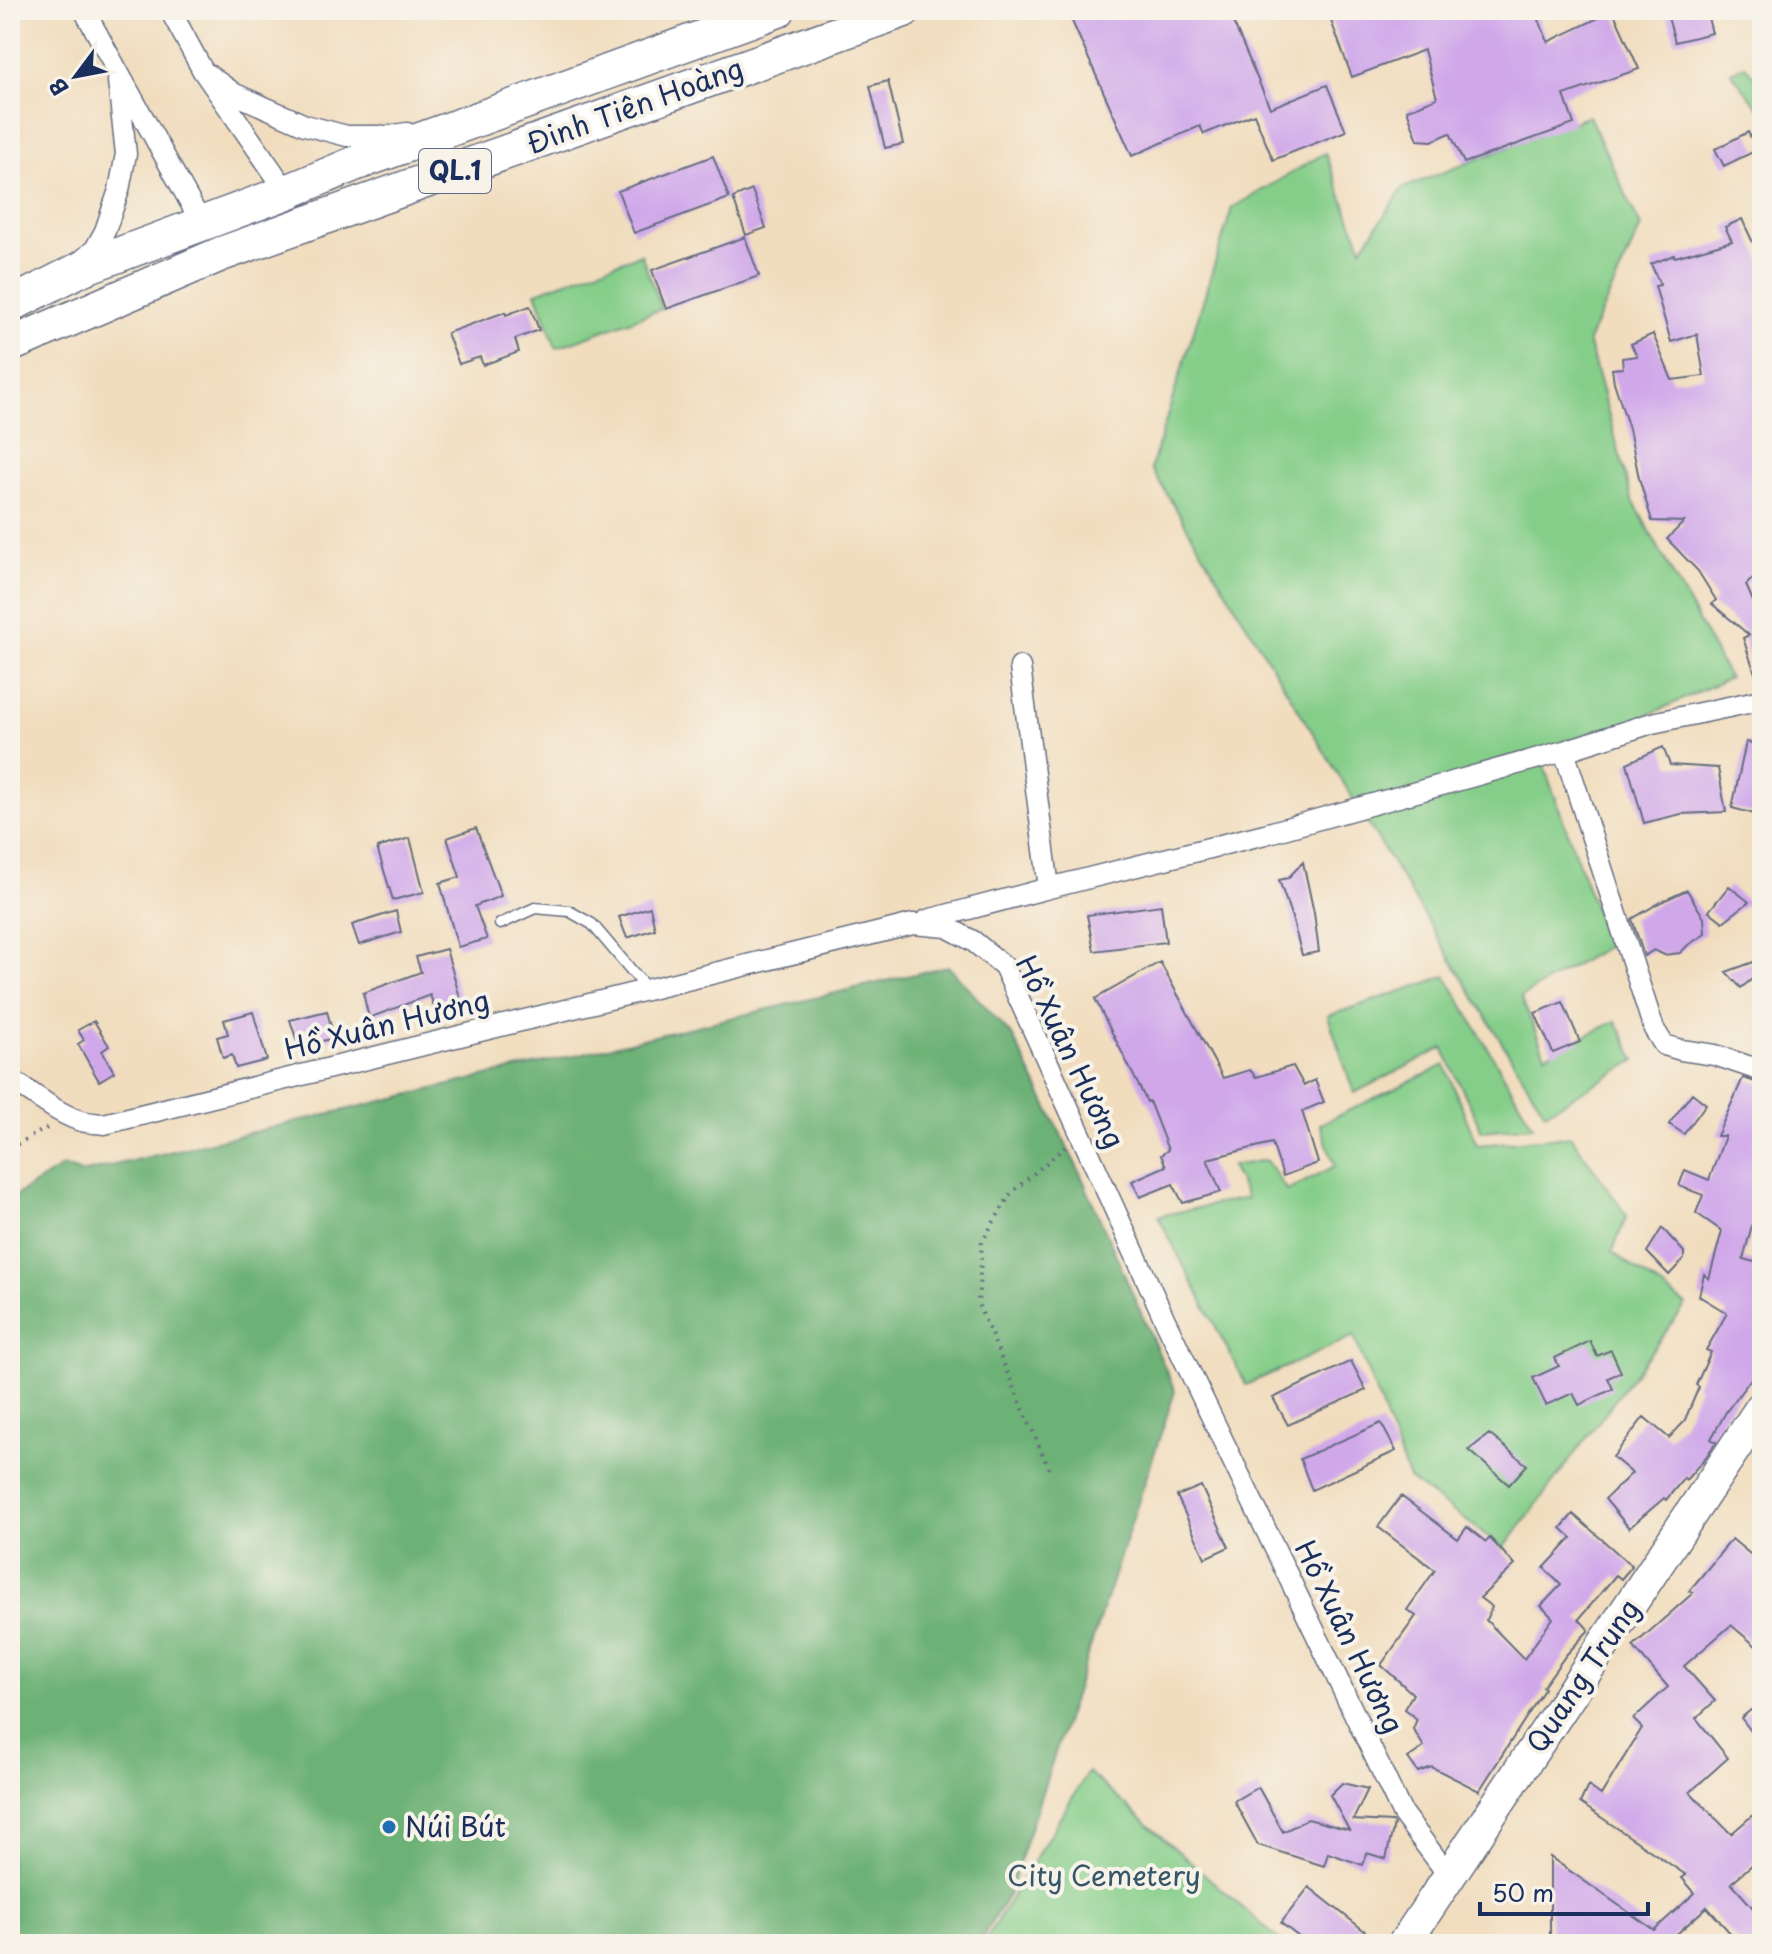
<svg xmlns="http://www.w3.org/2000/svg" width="1772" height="1954" font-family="'Playpen Sans',sans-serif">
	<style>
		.green { fill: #85ce89; stroke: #507e74; stroke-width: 2 }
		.forest { fill: #6cb175; stroke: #44706a; stroke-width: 2 }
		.building { fill: #d0a8ea }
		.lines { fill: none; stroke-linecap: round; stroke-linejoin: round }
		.service-casing { stroke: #666c80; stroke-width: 13 }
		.minor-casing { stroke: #666c80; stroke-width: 23 }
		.primary-casing { stroke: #666c80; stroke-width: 35 }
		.trunk-casing { stroke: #666c80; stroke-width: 37 }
		.path { stroke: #666c80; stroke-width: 4; stroke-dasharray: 2 6; stroke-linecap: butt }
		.service { stroke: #fff; stroke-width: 10 }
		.minor { stroke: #fff; stroke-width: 20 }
		.primary { stroke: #fff; stroke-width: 32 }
		.trunk { stroke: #fff; stroke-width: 34 }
		.poi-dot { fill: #1f6fb2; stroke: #f7f3e8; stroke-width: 3 }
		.labels { text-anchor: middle; stroke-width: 8; stroke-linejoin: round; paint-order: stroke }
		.shield { fill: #f7f3e8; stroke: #5d6a87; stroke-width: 2 }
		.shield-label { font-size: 26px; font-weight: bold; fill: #1b2f5e }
		.street-label { font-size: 28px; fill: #1b2f5e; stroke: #f7f3e8 }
		.poi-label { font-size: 28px; fill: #1b2f5e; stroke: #f7f3e8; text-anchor: start }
		.park-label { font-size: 28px; fill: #365769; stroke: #f7f3e8 }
	</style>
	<rect width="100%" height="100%" fill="#f7f3e8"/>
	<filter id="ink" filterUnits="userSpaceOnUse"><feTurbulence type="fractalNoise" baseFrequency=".0125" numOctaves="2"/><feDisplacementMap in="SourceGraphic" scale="16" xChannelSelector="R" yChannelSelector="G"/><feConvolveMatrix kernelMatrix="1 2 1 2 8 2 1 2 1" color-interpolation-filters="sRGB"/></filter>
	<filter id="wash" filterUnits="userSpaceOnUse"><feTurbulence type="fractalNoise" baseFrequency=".006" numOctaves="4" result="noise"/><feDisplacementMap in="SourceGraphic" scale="32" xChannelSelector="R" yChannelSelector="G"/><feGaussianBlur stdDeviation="1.8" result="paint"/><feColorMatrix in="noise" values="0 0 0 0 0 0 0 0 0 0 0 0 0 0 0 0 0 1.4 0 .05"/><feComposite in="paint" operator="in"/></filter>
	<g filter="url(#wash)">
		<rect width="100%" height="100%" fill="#f1ddbe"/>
		<path class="green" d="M1745 65 1762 87V105L1758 107 1731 72Z
			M1589 116 1641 227 1588 341 1632 499 1729 678 1543 763 1608 946 1521 997 1545 1055 1616 1021 1636 1060 1545 1113 1151 468 1232 208 1325 153 1362 248 1403 188Z
			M641 254 662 309 556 348 536 292Z
			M1446 976 1533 1126 1482 1131 1443 1048 1354 1093 1328 1016Z
			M1445 1065 1477 1145 1571 1136 1627 1216 1612 1252 1686 1305 1504 1548 1409 1479 1354 1336 1246 1385 1158 1216 1247 1198 1231 1166 1266 1160 1287 1191 1335 1166 1320 1124Z
			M1088 1772 1284 1944H983Z"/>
		<path class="forest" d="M948 966 1013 1037 1080 1173 1175 1391 1008 1895 978 1944H10V1199L63 1166 81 1173Z"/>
		<g id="blocks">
			<path class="building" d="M1067 10H1228L1270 108 1327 85 1346 131 1273 160 1254 114 1204 134 1200 126 1132 156Z
				M1327 10H1516L1518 16 1535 10 1548 42 1613 11 1639 69 1564 95 1574 124 1464 163 1450 133 1432 141 1418 140 1407 110 1437 98 1424 50 1352 77Z
				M1666 10H1706L1712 33 1675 42Z
				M888 81 903 144 885 148 870 86Z
				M1748 132 1757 150 1724 166 1715 149Z
				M713 156 729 198 634 233 618 191Z
				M752 190 766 228 746 235 733 198Z
				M1742 219 1762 262V569L1746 585 1762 622V685H1759L1743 638 1749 635 1712 604 1716 600 1698 571 1667 539 1684 522 1652 521 1639 478 1629 429 1614 382 1612 369 1623 368 1622 358 1637 356 1631 344 1653 334 1672 380 1704 376 1697 334 1671 342 1655 286 1660 285 1651 264 1674 255 1675 257 1732 241 1725 227Z
				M745 237 759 276 666 309 652 270Z
				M530 306 539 330 515 339 519 352 483 365 480 357 459 364 447 333 505 312 506 315Z
				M1746 742 1762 745V816L1732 808Z
				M1663 747 1670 765 1718 768 1726 812 1681 814 1644 823 1627 763Z
				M476 828 501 896 475 906 487 939 458 947 440 883 460 877 447 838Z
				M410 838 424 892 393 900 377 848Z
				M1303 862 1314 913 1319 952 1302 955 1292 918 1279 880 1288 878Z
				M1729 886 1749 902 1723 922 1709 911Z
				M1687 890 1704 918 1705 934 1688 945 1680 953 1664 955 1654 950 1644 956 1632 919 1661 902Z
				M1161 905 1166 942 1094 951 1087 915Z
				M650 907 655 929 627 938 619 917Z
				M396 911 401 932 359 945 352 925Z
				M446 949 463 1008 437 1015 430 995 369 1018 363 993 421 972 416 957Z
				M1762 959V971L1741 988 1726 972Z
				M1160 962 1223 1078 1250 1070 1256 1077 1293 1066 1304 1086 1315 1080 1324 1102 1302 1111 1318 1163 1283 1176 1272 1143 1207 1159 1221 1192 1183 1203 1173 1184 1140 1197 1132 1181 1166 1166 1161 1155 1168 1150 1149 1101 1147 1102 1095 999Z
				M1563 1002 1580 1042 1553 1053 1535 1013Z
				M327 1011 334 1038 299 1047 290 1020Z
				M253 1012 267 1060 236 1068 232 1055 223 1058 217 1037 228 1034 224 1020Z
				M94 1021 109 1046 102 1051 114 1072 99 1081 78 1044 84 1040 78 1030Z
				M1743 1078 1762 1084V1227L1752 1225 1743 1259 1762 1264V1364L1726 1412 1711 1439 1716 1442 1706 1457 1686 1480 1684 1478 1666 1500 1664 1498 1629 1528 1605 1499 1632 1473 1613 1457 1644 1417 1669 1438 1684 1422 1699 1387 1696 1385 1711 1352 1706 1350 1727 1313 1699 1296 1704 1274 1709 1279 1722 1231 1696 1213 1703 1195 1679 1186 1685 1170 1709 1180 1725 1136H1717Z
				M1692 1093 1706 1104 1684 1134 1669 1124Z
				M1662 1228 1684 1252V1259L1669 1275 1647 1252Z
				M1590 1341 1597 1356 1611 1350 1621 1372 1608 1378 1613 1389 1579 1405 1573 1393 1546 1405 1533 1378 1559 1366 1555 1358Z
				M1351 1361 1366 1390 1288 1425 1273 1398Z
				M1381 1423 1396 1451 1312 1490 1300 1459Z
				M1489 1434 1527 1465 1509 1485 1469 1450Z
				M1201 1486 1229 1547 1205 1558 1177 1496Z
				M1401 1496 1458 1539 1467 1527 1486 1542 1490 1538 1515 1565 1480 1598 1492 1607 1486 1620 1524 1659 1553 1618 1541 1606 1561 1585 1544 1568 1572 1538 1561 1528 1573 1514 1632 1566 1621 1579 1616 1575 1579 1619 1589 1630 1566 1655 1543 1687 1545 1688 1479 1791 1432 1767 1418 1772 1408 1758 1424 1747 1413 1729 1417 1719 1404 1709 1413 1694 1381 1665 1416 1616 1407 1610 1435 1570 1378 1527Z
				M1732 1539 1762 1564V1651L1731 1625 1684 1666 1715 1701 1696 1718 1728 1758 1690 1792 1731 1834 1762 1807V1856L1731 1883 1762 1918V1944H1740L1707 1907 1669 1941 1673 1944H1550V1857L1654 1930 1695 1893 1682 1878 1686 1875 1580 1803 1588 1786 1601 1795 1642 1728 1633 1719 1668 1687 1633 1646 1693 1593 1689 1591Z
				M1762 1701V1745L1741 1718Z
				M1342 1783 1368 1789 1353 1820 1392 1822 1394 1824 1386 1859 1367 1853 1363 1865 1328 1853 1324 1866 1258 1845 1234 1801 1258 1787 1283 1832 1308 1819 1349 1830 1330 1795Z
				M1309 1887 1381 1944H1308L1281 1923Z"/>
		</g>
	</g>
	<g filter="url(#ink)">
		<use href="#blocks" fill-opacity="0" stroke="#666c80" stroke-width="2"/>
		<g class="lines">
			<g class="service-casing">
				<path id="service" d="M500 924 535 908 569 911 592 924 648 990"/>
			</g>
			<g class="minor-casing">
				<path id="minor" d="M84 10 202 224
					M170 10 203 71 287 192
					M203 71 235 94 305 125 347 136H387L407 133
					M78 264 95 249 105 231 119 190 126 154 118 81
					M1020 667 1049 888
					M1564 751 1654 1029 1664 1045 1681 1050 1715 1055 1762 1071
					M927 920 1049 888 1265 834 1564 751 1652 723 1762 700
					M10 1079C32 1092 53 1111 78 1120 86 1123 95 1123 104 1124L913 924 947 927 973 941 1004 966 1165 1320 1402 1813 1449 1876"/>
			</g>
			<g class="primary-casing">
				<path id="primary" d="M1404 1944 1762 1407"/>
			</g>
			<g class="trunk-casing">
				<path id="trunk" d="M10 305 83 268 287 192 354 164 778 10
					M10 345 221 254 904 10"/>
			</g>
			<path class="path" d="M10 1148 47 1128
				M1049 1469 978 1304 982 1242 1011 1193 1065 1147"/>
			<use href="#service" class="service"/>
			<use href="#minor" class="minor"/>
			<use href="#primary" class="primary"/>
			<use href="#trunk" class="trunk"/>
		</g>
	</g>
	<circle class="poi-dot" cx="389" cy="1827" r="8"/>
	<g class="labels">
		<rect class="shield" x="419" y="149" width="72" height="44" rx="6"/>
		<g class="shield-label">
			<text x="455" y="180">QL.1</text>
		</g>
		<g class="street-label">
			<text transform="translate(635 106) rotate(-20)" y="10">Đinh Tiên Hoàng</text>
			<text transform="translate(387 1025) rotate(-14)" y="10">Hồ Xuân Hương</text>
			<text transform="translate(1070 1052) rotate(64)" y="10">Hồ Xuân Hương</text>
			<text transform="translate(1349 1637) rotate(64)" y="10">Hồ Xuân Hương</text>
			<text transform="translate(1583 1676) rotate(-56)" y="10">Quang Trung</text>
		</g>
		<g class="poi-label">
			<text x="405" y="1837">Núi Bút</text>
		</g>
		<g class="park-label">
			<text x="1104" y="1886">City Cemetery</text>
		</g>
	</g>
	<rect width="1772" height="1954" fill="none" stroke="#f7f3e8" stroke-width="40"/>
	<g transform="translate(76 76) rotate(238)" stroke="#f7f3e8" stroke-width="6" paint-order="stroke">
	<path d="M0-6L14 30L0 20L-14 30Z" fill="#1b2f5e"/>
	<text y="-12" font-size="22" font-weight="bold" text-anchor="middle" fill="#1b2f5e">B</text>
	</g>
	<path d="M1480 1902v12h168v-12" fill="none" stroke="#1b2f5e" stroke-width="4"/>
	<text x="1492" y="1902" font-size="24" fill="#1b2f5e" stroke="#f7f3e8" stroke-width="6" paint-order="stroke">50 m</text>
</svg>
